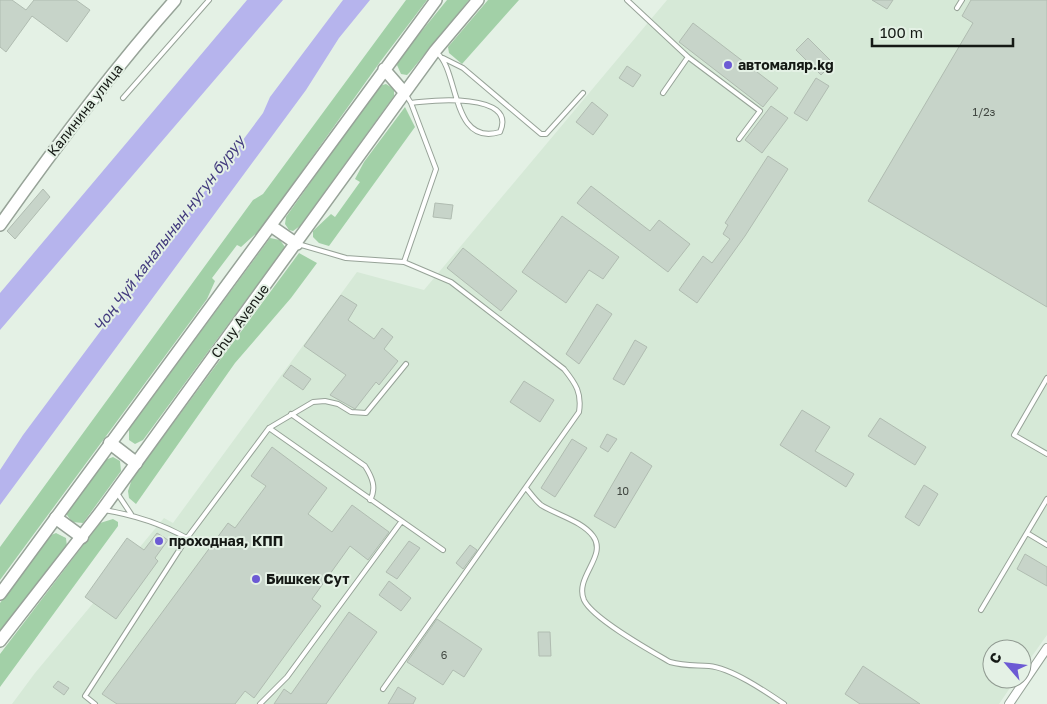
<svg xmlns="http://www.w3.org/2000/svg" width="1047" height="704" font-family="'Golos Text',sans-serif">
	<style>
		.built { fill: #d6e9d7 }
		.green { fill: #a2d0a7 }
		.water { fill: #b6b4ed }
		.building { fill: #c7d4c9; stroke: #b0bcb1 }
		.lines { fill: none; stroke-linecap: round; stroke-linejoin: round }
		.service-casing { stroke: #97a398; stroke-width: 6 }
		.minor-casing { stroke: #97a398; stroke-width: 10 }
		.secondary-casing { stroke: #97a398; stroke-width: 14 }
		.primary-casing { stroke: #97a398; stroke-width: 15 }
		.service { stroke: #fff; stroke-width: 4 }
		.minor { stroke: #fff; stroke-width: 8 }
		.secondary { stroke: #fff; stroke-width: 11 }
		.primary { stroke: #fff; stroke-width: 12 }
		.poi-dot { fill: #6c5ad4; stroke: #e4f1e5; stroke-width: 2 }
		.labels { text-anchor: middle; stroke-width: 4; stroke-linejoin: round; paint-order: stroke }
		.number-label { font-size: 11px; fill: #424842 }
		.poi-label { font-size: 14px; font-weight: bold; fill: #151915; stroke: #e4f1e5; text-anchor: start }
		.street-label { font-size: 14px; fill: #151915; stroke: #e4f1e5 }
		.water-label { font-size: 15px; font-style: italic; fill: #433b7e; stroke: #e4f1e5 }
	</style>
	<rect width="100%" height="100%" fill="#e4f1e5"/>
	<path class="built" d="M667 0H1047V635L1022 670V649H992V679H1016L999 704H12L35 673 164 518 173 523 357 272 424 290Z"/>
	<path class="green" d="M406 0H427L380 62 260 230 241 247 237 245 212 278 215 281 207 299 0 580V547L253 200 263 194Z
		M447 0H469L410 72 407 75 401 74 397 65 399 59Z
		M488 0H519L462 64 449 53 448 47Z
		M386 84 394 89V96L300 226 293 231 289 230 285 224 286 217 379 86Z
		M405 107 415 127 329 246 319 243 313 237V231L331 214 335 217 360 182 355 179 364 162Z
		M270 238 280 240 285 247 143 440 135 444 129 440V429Z
		M299 253 317 263 291 298 235 363 136 504 129 498 128 491 132 479Z
		M113 457 120 461 121 471 83 523 72 522 67 515V511L105 460Z
		M113 519 118 522V526L0 687V654L100 523Z
		M56 533 66 538 67 547 0 634V603L49 536Z"/>
	<path class="water" d="M247 0H283L0 330V293Z
		M343 0H370L339 38 306 90 0 505V470L23 435 263 113 270 97Z"/>
	<path class="building" d="M0 0H12L26 10 34 0H76L90 10 67 42 32 16 6 52 0 47Z
		M872 0H893L887 9Z
		M971 0H1047V307L868 201 973 23 962 16Z
		M693 23 778 88 763 107 679 42Z
		M808 38 833 63 821 75 796 50Z
		M627 66 641 75 633 87 619 78Z
		M816 78 829 86 807 121 794 113Z
		M592 102 608 115 593 135 576 122Z
		M771 106 788 118 762 153 745 140Z
		M768 156 788 169 745 236 697 303 679 290 703 256 712 263 730 239 723 234 728 225 725 223Z
		M591 186 650 231 659 220 690 244 668 272 577 203Z
		M43 189 50 197 15 239 7 231Z
		M435 203 453 205 451 219 433 217Z
		M562 216 619 257 603 279 589 270 566 303 522 272Z
		M463 248 517 291 501 311 447 268Z
		M341 295 357 305 348 320 374 339 382 328 393 337 384 349 398 361 379 385 376 382 355 409 330 395 346 375 304 346Z
		M597 304 612 314 579 364 566 354Z
		M635 340 647 347 624 385 613 379Z
		M291 365 311 379 303 390 283 376Z
		M524 381 554 400 540 422 510 402Z
		M802 410 830 427 815 451 854 474 846 487 780 445Z
		M880 418 926 447 915 465 868 436Z
		M607 434 617 439 608 452 600 447Z
		M572 439 587 448 555 497 541 488Z
		M272 447 327 488 308 514 332 532 352 505 389 532 368 560 350 546 312 599 321 606 254 698 245 691 235 704H117L102 694 228 523 235 528 266 486 251 476Z
		M631 452 652 466 615 528 594 516Z
		M924 485 938 494 919 526 905 517Z
		M157 533 168 540 155 558 158 561 116 619 85 597 127 538 144 550Z
		M409 541 420 548 397 579 386 572Z
		M470 545 477 550 463 569 456 563Z
		M1025 554 1047 567V586L1017 569Z
		M389 581 411 598 401 611 379 595Z
		M349 612 377 632 326 704H274L284 689 291 694Z
		M437 619 482 649 464 677 453 670 443 685 407 662Z
		M538 632H550L551 656H539Z
		M863 666 920 704H860L845 694Z
		M58 681 69 688 64 695 53 687Z
		M398 687 416 698 413 704H388Z"/>
	<g class="lines">
		<g class="service-casing">
			<path id="service" d="M627 0 688 57 760 111 739 139
				M957 8 962 0
				M443 58 463 68 541 134H546L583 93
				M663 93 688 57
				M406 95 411 103C430 100 518 92 500 132 451 147 459 70 437 53
				M123 98 209 0
				M298 244 346 258 404 262
				M1047 378 1014 435 1047 454
				M291 414 365 466C372 477 377 488 370 500
				M269 428 443 550
				M526 488C531 494 535 500 541 505 557 515 582 521 593 536 608 556 574 577 584 600 593 619 651 651 670 662 684 666 695 665 709 666 731 668 765 691 784 704
				M117 493 131 514
				M104 510C135 515 160 523 187 538L269 428 313 402 325 401 338 404 351 412 366 413 406 364
				M1027 533 1047 545
				M981 610 1047 499
				M383 689 579 412C582 393 576 384 564 369L451 282 404 262 436 169 411 103
				M95 704 85 696 187 538
				M260 704 287 677 401 522"/>
		</g>
		<g class="minor-casing">
			<path id="minor" d="M1009 704 1047 648"/>
		</g>
		<g class="secondary-casing">
			<path id="secondary" d="M384 69 404 92
				M0 225C55 147 112 71 175 0
				M271 226 297 244
				M0 594 436 0
				M0 641 102 510 435 51 478 0"/>
		</g>
		<g class="primary-casing">
			<path id="primary" d="M110 443 136 463
				M56 518 82 537"/>
		</g>
		<use href="#service" class="service"/>
		<use href="#minor" class="minor"/>
		<use href="#secondary" class="secondary"/>
		<use href="#primary" class="primary"/>
	</g>
	<g class="poi-dot">
		<circle cx="728" cy="65" r="5"/>
		<circle cx="159" cy="541" r="5"/>
		<circle cx="256" cy="579" r="5"/>
	</g>
	<g class="labels">
		<g class="number-label">
			<text x="984" y="116">1/2з</text>
			<text x="623" y="495">10</text>
			<text x="444" y="659">6</text>
		</g>
		<g class="poi-label">
			<text x="738" y="70">автомаляр.kg</text>
			<text x="169" y="546">проходная, КПП</text>
			<text x="266" y="584">Бишкек Сут</text>
		</g>
		<g class="street-label">
			<text transform="translate(85 110) rotate(-52)" y="5">Калинина улица</text>
			<text transform="translate(240 321) rotate(-54)" y="5">Chuy Avenue</text>
		</g>
		<g class="water-label">
			<text transform="translate(169 234) rotate(-53)" y="5">Чоң Чүй каналынын нугун буруу</text>
		</g>
	</g>
	<g transform="translate(1007 664) rotate(298)"><circle r="24" fill="#e4f1e5" stroke="#919b92"/>
	<path d="M0-4L9 19L0 12L-9 19Z" fill="#6c5ad4"/>
	<text y="-8" font-size="14" font-weight="bold" text-anchor="middle" fill="#151915">С</text>
	</g>
	<path d="M872 38v8h141v-8" fill="none" stroke="#151915" stroke-width="2.5"/>
	<text x="880" y="38" font-size="15" fill="#151915" stroke="#e4f1e5" stroke-width="4" paint-order="stroke">100 m</text>
</svg>
